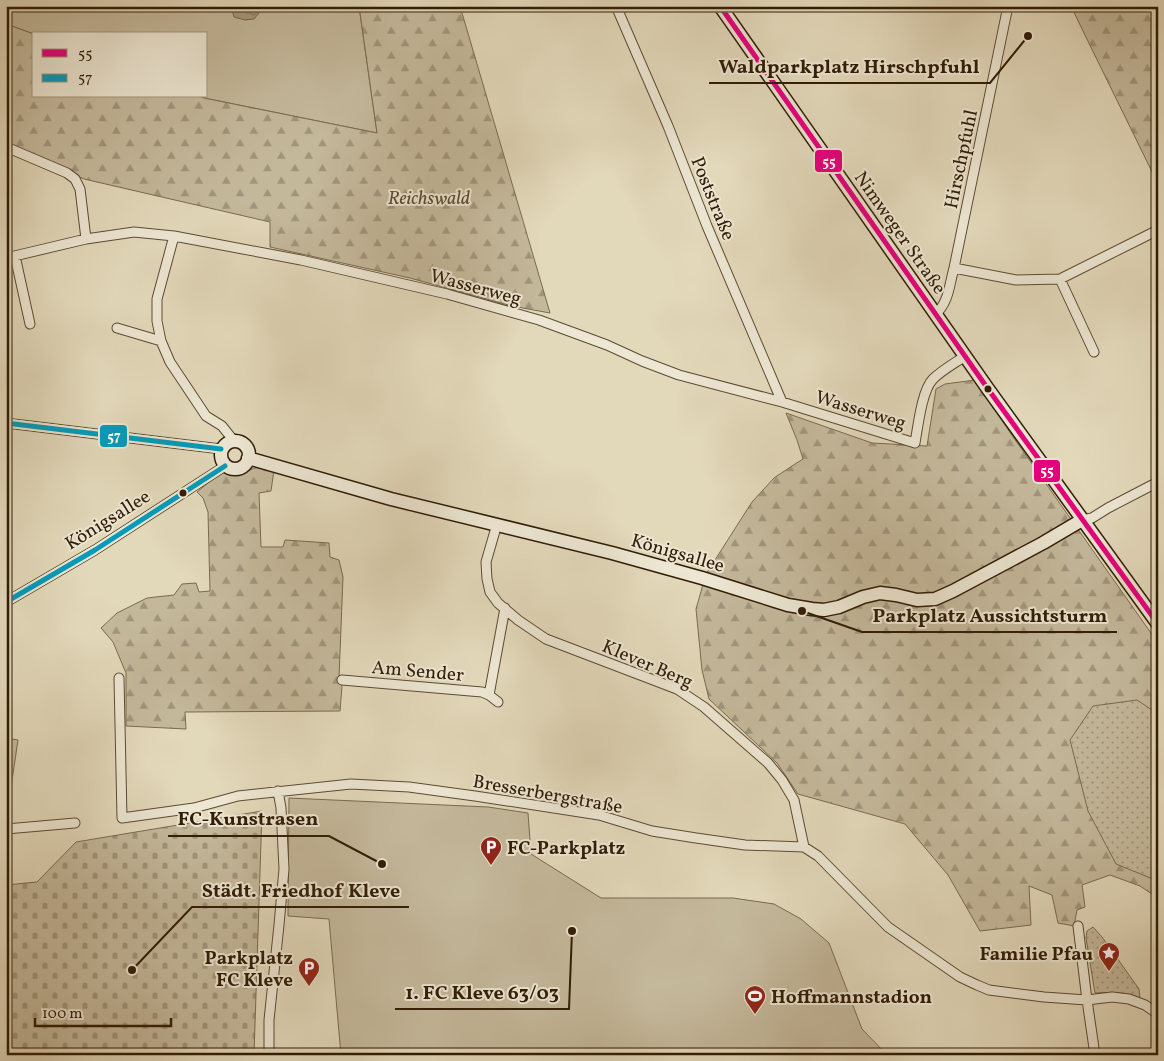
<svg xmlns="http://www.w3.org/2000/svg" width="1164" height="1061" font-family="Vollkorn,serif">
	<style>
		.grass { fill: #c4b89b; stroke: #7a6a50 }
		.forest { fill: url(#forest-firs); stroke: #7a6a50 }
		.cemetery { fill: url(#cemetery-stones); stroke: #7a6a50 }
		.park { fill: url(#park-dots); stroke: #7a6a50 }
		.water { fill: url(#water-ripples); stroke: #77664d }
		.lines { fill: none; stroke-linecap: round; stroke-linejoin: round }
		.street-casing { stroke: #5d4b33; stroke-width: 11 }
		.secondary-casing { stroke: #311c06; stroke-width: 15 }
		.street { stroke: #ece6d2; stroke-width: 9 }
		.secondary { stroke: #ece6d2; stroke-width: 12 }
		.bus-1-casing { stroke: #ece6d2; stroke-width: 9 }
		.bus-2-casing { stroke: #ece6d2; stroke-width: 9 }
		.bus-1 { stroke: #e5007d; stroke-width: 5 }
		.bus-2 { stroke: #059bba; stroke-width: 5 }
		.bus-dot { fill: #311c06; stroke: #ece6d2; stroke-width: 2 }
		.labels { text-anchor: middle; stroke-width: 4; stroke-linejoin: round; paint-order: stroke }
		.street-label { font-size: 19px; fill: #311c06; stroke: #ece6d2 }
		.park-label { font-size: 19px; font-style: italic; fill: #5d4b33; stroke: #ece6d2 }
		.poi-label { font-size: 19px; font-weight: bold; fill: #311c06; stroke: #ece6d2; text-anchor: start }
		.leader { fill: none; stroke: #311c06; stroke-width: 2 }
		.callout-dot { fill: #311c06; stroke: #ece6d2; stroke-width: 2 }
		.callout-label { font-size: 20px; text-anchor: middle; font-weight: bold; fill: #311c06; stroke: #ece6d2; stroke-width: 4; stroke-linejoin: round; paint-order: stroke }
		.line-badge { stroke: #ece6d2; stroke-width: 2 }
		.badge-label { font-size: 14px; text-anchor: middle; font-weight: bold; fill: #fff }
	</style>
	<defs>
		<pattern id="forest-firs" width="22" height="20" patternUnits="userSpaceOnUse" patternTransform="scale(1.25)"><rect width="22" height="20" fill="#c4b89b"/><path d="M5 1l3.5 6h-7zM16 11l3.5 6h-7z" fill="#a0957c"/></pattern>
		<pattern id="cemetery-stones" width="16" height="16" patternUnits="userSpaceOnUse" patternTransform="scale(1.25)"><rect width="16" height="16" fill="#c4b89b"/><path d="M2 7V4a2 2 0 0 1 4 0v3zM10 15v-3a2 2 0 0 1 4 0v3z" fill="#a0957c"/></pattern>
		<pattern id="park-dots" width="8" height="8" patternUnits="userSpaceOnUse" patternTransform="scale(1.25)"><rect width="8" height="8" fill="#c4b89b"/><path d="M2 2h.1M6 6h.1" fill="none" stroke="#a0957c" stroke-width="1.8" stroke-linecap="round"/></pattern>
		<pattern id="water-ripples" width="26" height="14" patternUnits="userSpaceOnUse" patternTransform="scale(1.25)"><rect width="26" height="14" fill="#a6987d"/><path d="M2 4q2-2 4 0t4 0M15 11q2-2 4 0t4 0" fill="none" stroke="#887b64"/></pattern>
	</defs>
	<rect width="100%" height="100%" fill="#e2d8ba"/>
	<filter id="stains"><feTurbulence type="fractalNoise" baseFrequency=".004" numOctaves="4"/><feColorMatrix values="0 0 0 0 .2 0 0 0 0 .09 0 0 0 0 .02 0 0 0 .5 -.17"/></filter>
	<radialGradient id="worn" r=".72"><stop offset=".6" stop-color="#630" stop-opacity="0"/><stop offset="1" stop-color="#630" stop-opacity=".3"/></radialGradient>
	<path class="grass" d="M6 6H236L232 9 259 13 257 6H359L377 133 204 98 199 96H206V34H34L6 24Z
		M6 738 18 740 10 794H6Z
		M289 798 488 807 528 813 531 854 601 898H733L774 904 801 919 829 943 862 1029 887 1055H341L329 919 288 916Z"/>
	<path class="forest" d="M359 6H460L550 313 512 306 410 278 270 247V222L84 179 6 142V24L34 34V96H199L204 98 377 133Z
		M1071 6H1158V184L1082 29Z
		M975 380 1011 434 1158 643V898L1140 886 1110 875 1082 885 1085 907 1077 910 1074 926 1058 923 1052 895 1029 886 1031 925 980 931 948 875 905 824 798 794 777 763 709 699 702 670 696 609 706 574 752 502 774 478 792 466 803 459 797 440 786 413 872 443 927 446 936 389 945 384Z
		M259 467 274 470 271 491 259 493 261 547H283L285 540 329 543 330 557 339 560 343 577 339 678 342 686 340 711 185 712 186 729 126 726V673L113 642 101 628 117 613 147 598 174 595 182 584 196 583 199 592 210 591 208 512 203 498 197 492 209 482 223 472C241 479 242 471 259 467Z"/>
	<path class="cemetery" d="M262 811 254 1055H6V885L37 882 76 842Z"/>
	<path class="park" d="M1137 700 1158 714V881L1116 864 1088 811 1070 740 1093 706Z
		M1093 927 1102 937 1139 989 1140 998C1124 992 1112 992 1095 993L1086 938 1087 931Z"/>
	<path class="water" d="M236 6H257L259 13 254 19 245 20 234 17 232 9Z"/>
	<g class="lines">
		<g class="street-casing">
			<path id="street" d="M616 6 668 126 707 226 782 402
				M6 147 67 173 75 179 80 189 86 239
				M174 236 157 299V321L161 341 170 362 206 416 222 426 234 441
				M15 256 30 324
				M6 258 86 239 134 232 174 236 301 260 447 294 539 320 607 345 642 361 679 375 782 402 915 443C918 426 922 390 933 379 942 370 955 363 965 356
				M954 268 1016 280 1060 279 1158 230
				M1060 279 1094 352
				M936 314C949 301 949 286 954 268L1008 6
				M117 328 161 341
				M6 423 221 449
				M1082 520 1092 518 1108 508 1158 482
				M497 524 486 562 487 579 490 592 498 603 518 620 546 639 677 689 704 707 768 763 782 780 794 800 804 847
				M6 602 95 550 225 466
				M119 678 122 818 194 808 238 796 351 784 409 787 475 796 599 815 652 831 696 838 745 845 804 847 818 856 888 927 960 977 977 985 989 990 1044 997 1087 1000 1112 997 1129 999 1145 1005 1158 1014
				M342 680 482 692 489 695
				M498 702 489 695 505 608
				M6 829 75 823
				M1078 926 1087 1000 1095 1055
				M269 1055V1020L279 925 284 869 281 808 278 791"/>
		</g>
		<g class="secondary-casing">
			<path id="secondary" d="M720 6 988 389 1158 624
				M221 455a14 14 0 1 1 28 0a14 14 0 1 1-28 0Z
				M248 458 391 499 612 553 702 578 788 605 812 609 824 610 839 607 863 597 880 593 896 595 917 600 935 599 953 591 1043 543 1082 520"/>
		</g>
		<use href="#street" class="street"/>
		<use href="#secondary" class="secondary"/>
		<g class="bus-1-casing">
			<path id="bus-1" d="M720 6 988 389 1158 624"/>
		</g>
		<g class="bus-2-casing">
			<path id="bus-2" d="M6 423 221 449
				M6 602 95 550 225 466"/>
		</g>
		<use href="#bus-1" class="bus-1"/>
		<use href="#bus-2" class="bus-2"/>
	</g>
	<defs>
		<g id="parking-pin" transform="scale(1.125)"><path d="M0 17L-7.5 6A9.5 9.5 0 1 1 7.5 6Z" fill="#8f2418" stroke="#ece6d2"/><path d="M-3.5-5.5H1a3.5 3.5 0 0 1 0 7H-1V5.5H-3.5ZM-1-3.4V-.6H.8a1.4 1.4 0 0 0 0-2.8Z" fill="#fff"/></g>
		<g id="sight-pin" transform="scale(1.125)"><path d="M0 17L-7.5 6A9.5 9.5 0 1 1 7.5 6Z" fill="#8f2418" stroke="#ece6d2"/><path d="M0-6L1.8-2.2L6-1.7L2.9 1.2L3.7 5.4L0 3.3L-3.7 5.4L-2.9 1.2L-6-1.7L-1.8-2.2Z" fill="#fff"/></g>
		<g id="stadium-pin" transform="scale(1.125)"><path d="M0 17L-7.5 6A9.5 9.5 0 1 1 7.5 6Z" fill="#8f2418" stroke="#ece6d2"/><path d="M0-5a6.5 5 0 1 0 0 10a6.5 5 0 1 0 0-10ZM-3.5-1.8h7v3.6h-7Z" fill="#fff"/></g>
	</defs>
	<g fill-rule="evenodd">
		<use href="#parking-pin" x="491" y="847"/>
		<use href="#sight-pin" x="1109" y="953"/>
		<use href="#parking-pin" x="309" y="968"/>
		<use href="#stadium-pin" x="755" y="996"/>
	</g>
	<g class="bus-dot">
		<circle cx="988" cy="389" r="4.5"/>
		<circle cx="183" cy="493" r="4.5"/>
	</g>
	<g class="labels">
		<g class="street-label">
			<text transform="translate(960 159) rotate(-78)" y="7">Hirschpfuhl</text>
			<text transform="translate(714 198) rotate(68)" y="7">Poststraße</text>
			<text transform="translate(901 232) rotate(55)" y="7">Nimweger Straße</text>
			<text transform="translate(476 286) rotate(15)" y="7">Wasserweg</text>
			<text transform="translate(861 409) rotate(17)" y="7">Wasserweg</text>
			<text transform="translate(107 519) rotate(-32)" y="7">Königsallee</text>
			<text transform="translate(678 552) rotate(16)" y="7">Königsallee</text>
			<text transform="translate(648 663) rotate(23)" y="7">Klever Berg</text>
			<text transform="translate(418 670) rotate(5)" y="7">Am Sender</text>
			<text transform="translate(548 793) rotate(10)" y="7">Bresserbergstraße</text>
		</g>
		<g class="park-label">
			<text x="429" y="204">Reichswald</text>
		</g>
		<g class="poi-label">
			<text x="507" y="854">FC-Parkplatz</text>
			<text x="1093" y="960" text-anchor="end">Familie Pfau</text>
			<text x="293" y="964" text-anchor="end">Parkplatz<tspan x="293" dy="22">FC Kleve</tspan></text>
			<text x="771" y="1003">Hoffmannstadion</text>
		</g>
	</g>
	<path class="leader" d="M1028 36L990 83H709M802 611L862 632H1117M382 864L329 836H168M132 970L192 907H409M572 931L569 1009H395"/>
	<g class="callout-dot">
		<circle cx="1028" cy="36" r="5"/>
		<circle cx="802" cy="611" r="5"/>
		<circle cx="382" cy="864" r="5"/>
		<circle cx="132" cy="970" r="5"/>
		<circle cx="572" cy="931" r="5"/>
	</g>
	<g class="callout-label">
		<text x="849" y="73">Waldparkplatz Hirschpfuhl</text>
		<text x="990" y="622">Parkplatz Aussichtsturm</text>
		<text x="248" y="825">FC-Kunstrasen</text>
		<text x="301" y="897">Städt. Friedhof Kleve</text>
		<text x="482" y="999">1. FC Kleve 63/03</text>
	</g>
	<g class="line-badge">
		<rect x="814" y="149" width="29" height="24" rx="5" fill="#e5007d"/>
		<rect x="99" y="424" width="29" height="24" rx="5" fill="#059bba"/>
		<rect x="1033" y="459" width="28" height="24" rx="5" fill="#e5007d"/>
	</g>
	<g class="badge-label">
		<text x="829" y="166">55</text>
		<text x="114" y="441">57</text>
		<text x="1047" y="475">55</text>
	</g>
	<rect width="1164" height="1061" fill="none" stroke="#e2d8ba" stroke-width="25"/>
	<rect x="8" y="8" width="1149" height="1046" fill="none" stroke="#311c06" stroke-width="2.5"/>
	<rect x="12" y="12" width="1139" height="1036" fill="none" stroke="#311c06"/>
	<rect x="32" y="32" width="175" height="65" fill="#ece6d2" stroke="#a19580"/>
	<rect x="42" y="49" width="25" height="8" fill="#e5007d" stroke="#a19580"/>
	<text x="78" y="58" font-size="15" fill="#311c06">55</text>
	<rect x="42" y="74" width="25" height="8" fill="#059bba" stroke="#a19580"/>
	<text x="78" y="82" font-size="15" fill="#311c06">57</text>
	<path d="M35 1018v8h136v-8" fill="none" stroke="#311c06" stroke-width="2.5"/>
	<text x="42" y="1018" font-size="15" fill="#311c06" stroke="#ece6d2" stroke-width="4" paint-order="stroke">100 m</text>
	<rect width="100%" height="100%" filter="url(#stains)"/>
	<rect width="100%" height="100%" fill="url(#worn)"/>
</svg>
